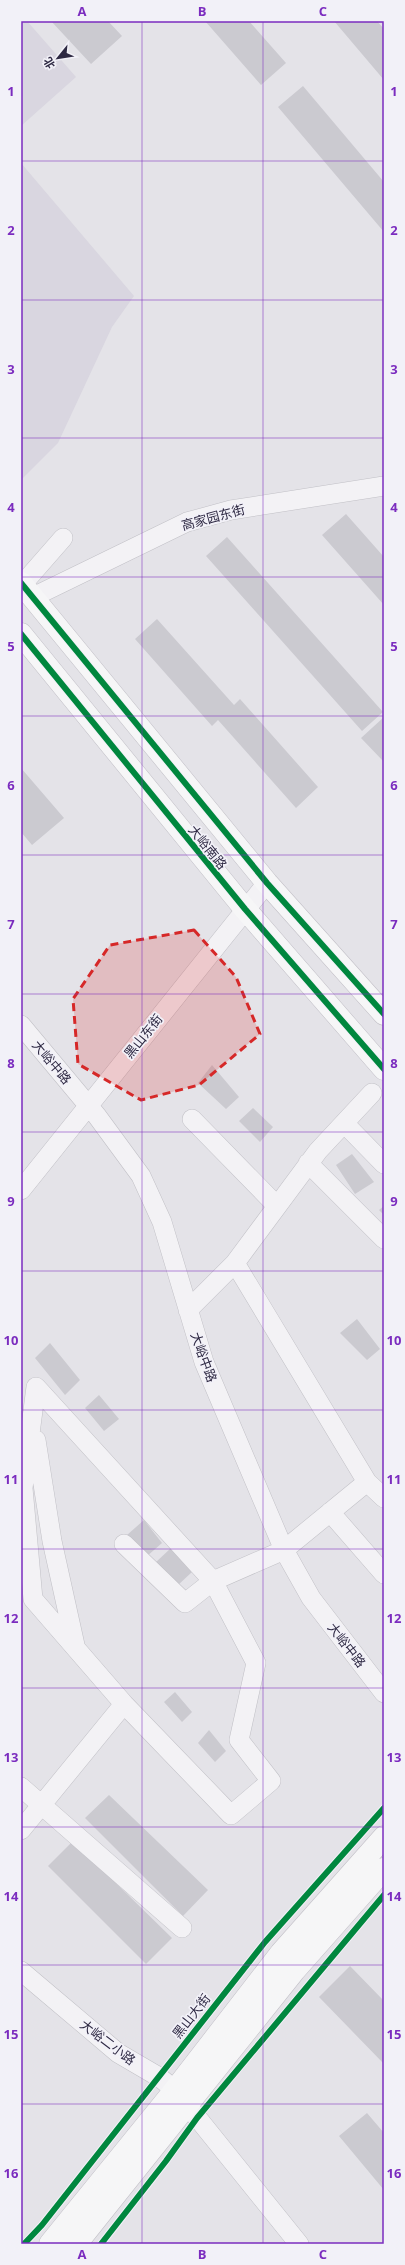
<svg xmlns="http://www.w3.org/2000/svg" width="405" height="2265" font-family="'Open Sans','Noto Sans SC',sans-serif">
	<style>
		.built { fill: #d9d6e0 }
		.building { fill: #cbcad0 }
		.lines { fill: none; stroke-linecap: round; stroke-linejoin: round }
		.minor-casing { stroke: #c1c0c6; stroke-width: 20 }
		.major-casing { stroke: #c1bfc6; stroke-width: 23 }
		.minor { stroke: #f3f2f5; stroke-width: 19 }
		.major { stroke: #f6f6f7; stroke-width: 22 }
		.cycleway-casing { stroke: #f2f1f8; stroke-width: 8 }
		.cycleway { stroke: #00873e; stroke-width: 6 }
		.marked { fill: #d62828; fill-opacity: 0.2; stroke: #d62828; stroke-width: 3; stroke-dasharray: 8 5; stroke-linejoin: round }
		.grid { fill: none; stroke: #7b2cbf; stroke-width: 1; stroke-opacity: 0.55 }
		.labels { text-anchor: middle; stroke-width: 3.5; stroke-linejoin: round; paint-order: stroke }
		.street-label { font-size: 13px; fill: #2e2943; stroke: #f2f1f8 }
		.neatline { fill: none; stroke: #7b2cbf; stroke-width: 1.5 }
		.grid-label { font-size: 13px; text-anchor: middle; font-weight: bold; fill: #7b2cbf }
	</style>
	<rect width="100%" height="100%" fill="#e4e3e8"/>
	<path class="built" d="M21 21H27L76 77 21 126Z
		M21 163 134 296 112 327 58 443 21 480Z"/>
	<path class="building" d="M51 21H108L122 36 91 64Z
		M205 21H249L286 63 261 85Z
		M334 21H377L384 29V80Z
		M303 86 384 182V232L278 107Z
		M346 514 384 557V605L322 535Z
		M227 537 383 712 362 731 206 556Z
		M157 619 234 705 240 699 318 787 296 808 218 720 212 726 135 639Z
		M384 717V762L361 738Z
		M21 768 64 818 32 845 21 832Z
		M212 1065 239 1097 226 1109 198 1083Z
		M253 1108 273 1127 260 1142 239 1121Z
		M352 1154 374 1182 355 1194 336 1165Z
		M384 1206V1215L379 1210Z
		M357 1319 380 1349 367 1360 340 1333Z
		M50 1343 80 1380 65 1395 35 1358Z
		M99 1395 119 1419 104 1431 85 1408Z
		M144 1520 162 1543 146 1557 127 1535Z
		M171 1548 192 1572 177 1586 155 1563Z
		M175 1692 192 1712 182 1722 164 1702Z
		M209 1730 226 1751 215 1762 198 1743Z
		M109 1795 208 1890 183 1916 85 1818Z
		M73 1841 172 1938 146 1964 48 1866Z
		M350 1966 384 2001V2064L319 1997Z
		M367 2113 384 2133V2190L339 2136Z"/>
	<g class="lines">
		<g class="minor-casing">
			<path id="minor" d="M21 586 63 538
				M33 597 187 522 231 510 384 486
				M21 1025 97 1116 141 1176 162 1222 204 1362 284 1550 311 1598 384 1693
				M192 1119 277 1206
				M344 1123 384 1164
				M308 1163 384 1239
				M21 1190 267 883
				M188 1310 235 1263
				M36 1440 52 1541 75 1645
				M367 1482 235 1263 318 1151 372 1093
				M330 1512 384 1574
				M124 1544 185 1603 213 1581 284 1550 367 1482 384 1498
				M21 1787 182 1928
				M21 1830 124 1704 231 1815 271 1781 239 1740 256 1663 213 1581 36 1387 23 1488 33 1599 124 1704
				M21 1971 118 2053 159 2077 175 2090 299 2244"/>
		</g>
		<g class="major-casing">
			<path id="major" d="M21 583 267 883 384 1014
				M21 634 245 909 384 1069
				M50 2244 175 2090 281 1953 384 1837
				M76 2244 294 1971 384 1869"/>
		</g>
		<use href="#minor" class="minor"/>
		<use href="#major" class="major"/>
		<g class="cycleway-casing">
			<path id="cycleway" d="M21 583 267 883 384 1014
				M21 634 245 909 384 1069
				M24 2244 42 2225 265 1942 384 1808
				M101 2244 166 2161 197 2118 384 1895"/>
		</g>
		<use href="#cycleway" class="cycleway"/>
	</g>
	<path class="marked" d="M194 930 236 977 260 1034 199 1085 141 1100 78 1064 73 999 110 945Z"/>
	<path class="grid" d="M142 21V2244M263 21V2244M21 161H384M21 300H384M21 438H384M21 577H384M21 716H384M21 855H384M21 994H384M21 1132H384M21 1271H384M21 1410H384M21 1549H384M21 1688H384M21 1827H384M21 1965H384M21 2104H384"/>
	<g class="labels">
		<g class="street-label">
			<text transform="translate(213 517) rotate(-15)" y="5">高家园东街</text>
			<text transform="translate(208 847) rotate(51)" y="5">大峪南路</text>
			<text transform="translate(143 1036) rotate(-51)" y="5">黑山东街</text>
			<text transform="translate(52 1062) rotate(50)" y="5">大峪中路</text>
			<text transform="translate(204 1357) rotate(70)" y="5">大峪中路</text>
			<text transform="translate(347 1645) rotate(52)" y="5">大峪中路</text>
			<text transform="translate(191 2016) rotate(-52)" y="5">黑山大街</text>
			<text transform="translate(108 2042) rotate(37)" y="5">大峪二小路</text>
		</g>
	</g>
	<rect width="405" height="2265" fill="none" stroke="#f2f1f8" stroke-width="44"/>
	<g transform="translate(58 58) rotate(240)" stroke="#f2f1f8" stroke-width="3" paint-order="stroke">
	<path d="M0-3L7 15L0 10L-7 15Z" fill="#2e2943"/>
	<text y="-6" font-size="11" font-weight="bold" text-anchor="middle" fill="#2e2943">北</text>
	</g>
	<rect x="22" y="22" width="361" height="2221" class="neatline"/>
	<g class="grid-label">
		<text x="82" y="16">A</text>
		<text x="202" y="16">B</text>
		<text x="323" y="16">C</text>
		<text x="11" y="96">1</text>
		<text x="394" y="96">1</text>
		<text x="11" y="235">2</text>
		<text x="394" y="235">2</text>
		<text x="11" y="374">3</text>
		<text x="394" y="374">3</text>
		<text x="11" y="512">4</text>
		<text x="394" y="512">4</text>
		<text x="11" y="651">5</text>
		<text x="394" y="651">5</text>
		<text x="11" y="790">6</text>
		<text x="394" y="790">6</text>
		<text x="11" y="929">7</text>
		<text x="394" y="929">7</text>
		<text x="11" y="1068">8</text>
		<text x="394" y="1068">8</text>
		<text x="11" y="1206">9</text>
		<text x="394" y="1206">9</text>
		<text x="11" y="1345">10</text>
		<text x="394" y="1345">10</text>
		<text x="11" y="1484">11</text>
		<text x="394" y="1484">11</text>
		<text x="11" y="1623">12</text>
		<text x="394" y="1623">12</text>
		<text x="11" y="1762">13</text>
		<text x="394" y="1762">13</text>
		<text x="11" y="1901">14</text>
		<text x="394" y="1901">14</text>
		<text x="11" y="2039">15</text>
		<text x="394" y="2039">15</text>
		<text x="11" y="2178">16</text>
		<text x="394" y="2178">16</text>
		<text x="82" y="2259">A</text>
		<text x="202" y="2259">B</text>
		<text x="323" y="2259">C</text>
	</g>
</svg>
